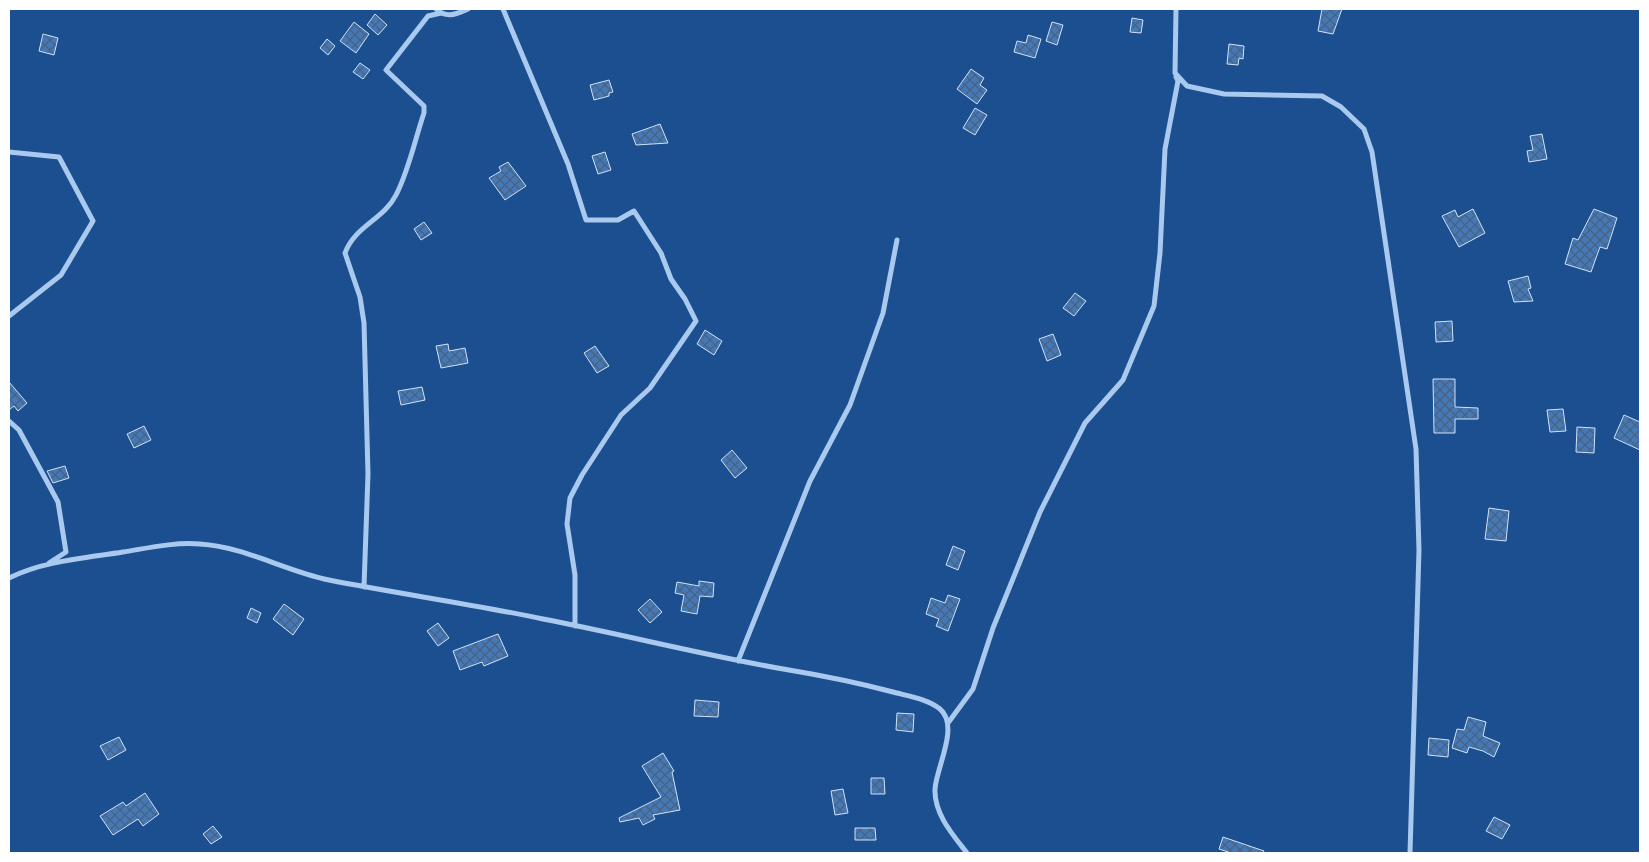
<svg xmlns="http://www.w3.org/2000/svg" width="1649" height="862" font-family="Helvetica,sans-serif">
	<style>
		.building { fill: url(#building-cross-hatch); stroke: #cfe3fa }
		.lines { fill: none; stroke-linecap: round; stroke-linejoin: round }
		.street { stroke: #a9c9ee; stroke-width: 5 }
	</style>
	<defs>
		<pattern id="building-cross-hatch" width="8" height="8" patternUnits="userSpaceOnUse" patternTransform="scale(1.25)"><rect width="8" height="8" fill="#4478b7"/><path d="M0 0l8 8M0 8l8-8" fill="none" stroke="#486282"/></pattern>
	</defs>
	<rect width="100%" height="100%" fill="#1b4f8f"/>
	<path class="building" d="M1322 9H1342L1333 34 1318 31Z
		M375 14 387 25 378 35 367 25Z
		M1132 18 1143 20 1141 33 1130 32Z
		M354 22 369 34 356 53 340 41Z
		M1052 22 1063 25 1057 45 1046 41Z
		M43 34 58 38 54 55 39 51Z
		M1028 35 1041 39 1035 58 1014 52 1017 41 1026 43Z
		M327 39 335 46 328 55 320 48Z
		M1229 44 1244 46 1243 59 1239 58 1238 65 1227 64Z
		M360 63 370 70 363 79 353 72Z
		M971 69 984 78 980 85 987 90 977 104 957 89Z
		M609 80 613 92 609 93V96L594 100 590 85Z
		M975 108 987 115 975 135 963 128Z
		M660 124 668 143 636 145 632 134Z
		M1542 134 1547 159 1529 162 1527 151 1533 150 1530 136Z
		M605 152 611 170 598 174 592 156Z
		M508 162 526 186 505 200 489 178 501 171 499 167Z
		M1473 209 1485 233 1459 247 1442 216 1455 210 1458 217Z
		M1594 209 1617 218 1607 249 1600 247 1591 272 1565 264 1573 238 1578 240Z
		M424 222 432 233 421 240 414 229Z
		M1528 276 1531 288 1528 289 1533 301 1514 302 1508 281Z
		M1075 293 1086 301 1074 316 1063 308Z
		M1452 321 1453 341 1436 342 1435 322Z
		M705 330 722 341 714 355 697 344Z
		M1053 334 1061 355 1047 361 1039 339Z
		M448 344 449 351 465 348 468 363 441 368 436 346Z
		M595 346 609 366 597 373 584 353Z
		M1433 379H1455V407L1478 408V419H1455V433H1434Z
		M9 382 27 403 18 411 14 406 9 410Z
		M422 387 425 400 401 405 398 391Z
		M1563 409 1566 431 1550 432 1547 410Z
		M1624 415 1640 422V450L1614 438Z
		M144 426 151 440 134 448 127 434Z
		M1577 427 1595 428 1594 453 1576 452Z
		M732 450 747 468 735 478 721 460Z
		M65 466 69 478 53 483 47 471Z
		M1489 508 1509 511 1506 541 1485 539Z
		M953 546 965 551 958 570 946 565Z
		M699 581 714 583 713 597 700 596 697 614 681 611 684 595 675 593 677 582 699 586Z
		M948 595 960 599 948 631 936 626 939 619 926 614 931 598 945 603Z
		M650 599 662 612 650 623 638 610Z
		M284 604 304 619 293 635 273 619Z
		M251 608 261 613 257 623 247 618Z
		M438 623 449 638 438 646 427 631Z
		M498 634 508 656 484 666 482 662 460 670 453 651Z
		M695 700 719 702 718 717 694 716Z
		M897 713 914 714 913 732 896 730Z
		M1468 717 1486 722 1483 736 1500 743 1494 757 1483 751 1469 747 1467 753 1452 748 1457 729 1464 730Z
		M119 737 126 750 108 760 100 746Z
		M1429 738 1449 740 1448 757 1428 755Z
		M663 753 674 771 672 772 680 810 653 815 655 819 643 825 639 818 620 822 619 818 661 797 642 766Z
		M871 778H884L885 794H871Z
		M843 789 848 813 835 815 831 791Z
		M145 793 159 814 143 826 138 819 113 835 100 816 123 802 126 806Z
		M1494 817 1510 825 1502 839 1486 831Z
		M213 826 222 837 211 844 203 834Z
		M855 828H875L876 840H855Z
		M1223 837 1264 851 1263 853H1231L1219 849Z"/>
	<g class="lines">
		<path class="street" d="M436 9C447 19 456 14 468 9
			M503 9 568 164 586 220H618L634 211 661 253 671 279 685 299 696 321 650 388 621 415 582 475 570 498 567 524 575 575V626
			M1176 9 1175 73 1187 86 1224 94 1322 96 1341 107 1364 129 1372 152 1416 449 1419 550 1410 853
			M9 152 59 157 93 221 61 275 9 316
			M9 421 19 430 58 502 66 552 49 563
			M9 578C43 561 85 558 123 552 148 548 174 542 200 544 246 547 285 571 329 580 400 594 472 604 543 619 626 635 707 656 789 670 825 676 859 683 893 692 908 696 928 699 940 709 960 726 936 768 935 789 934 814 953 835 967 853
			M364 587 368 474 364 323 360 297 345 253C355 226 384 219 396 195 409 170 415 139 424 113V106L386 70 428 16 441 13
			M738 661 810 481 850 405 883 313 897 240
			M948 723 973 689 993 628 1040 512 1085 423 1123 380 1154 306 1160 253 1165 149 1178 81 1176 77"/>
	</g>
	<rect width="1649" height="862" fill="none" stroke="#ffffff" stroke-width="20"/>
</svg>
